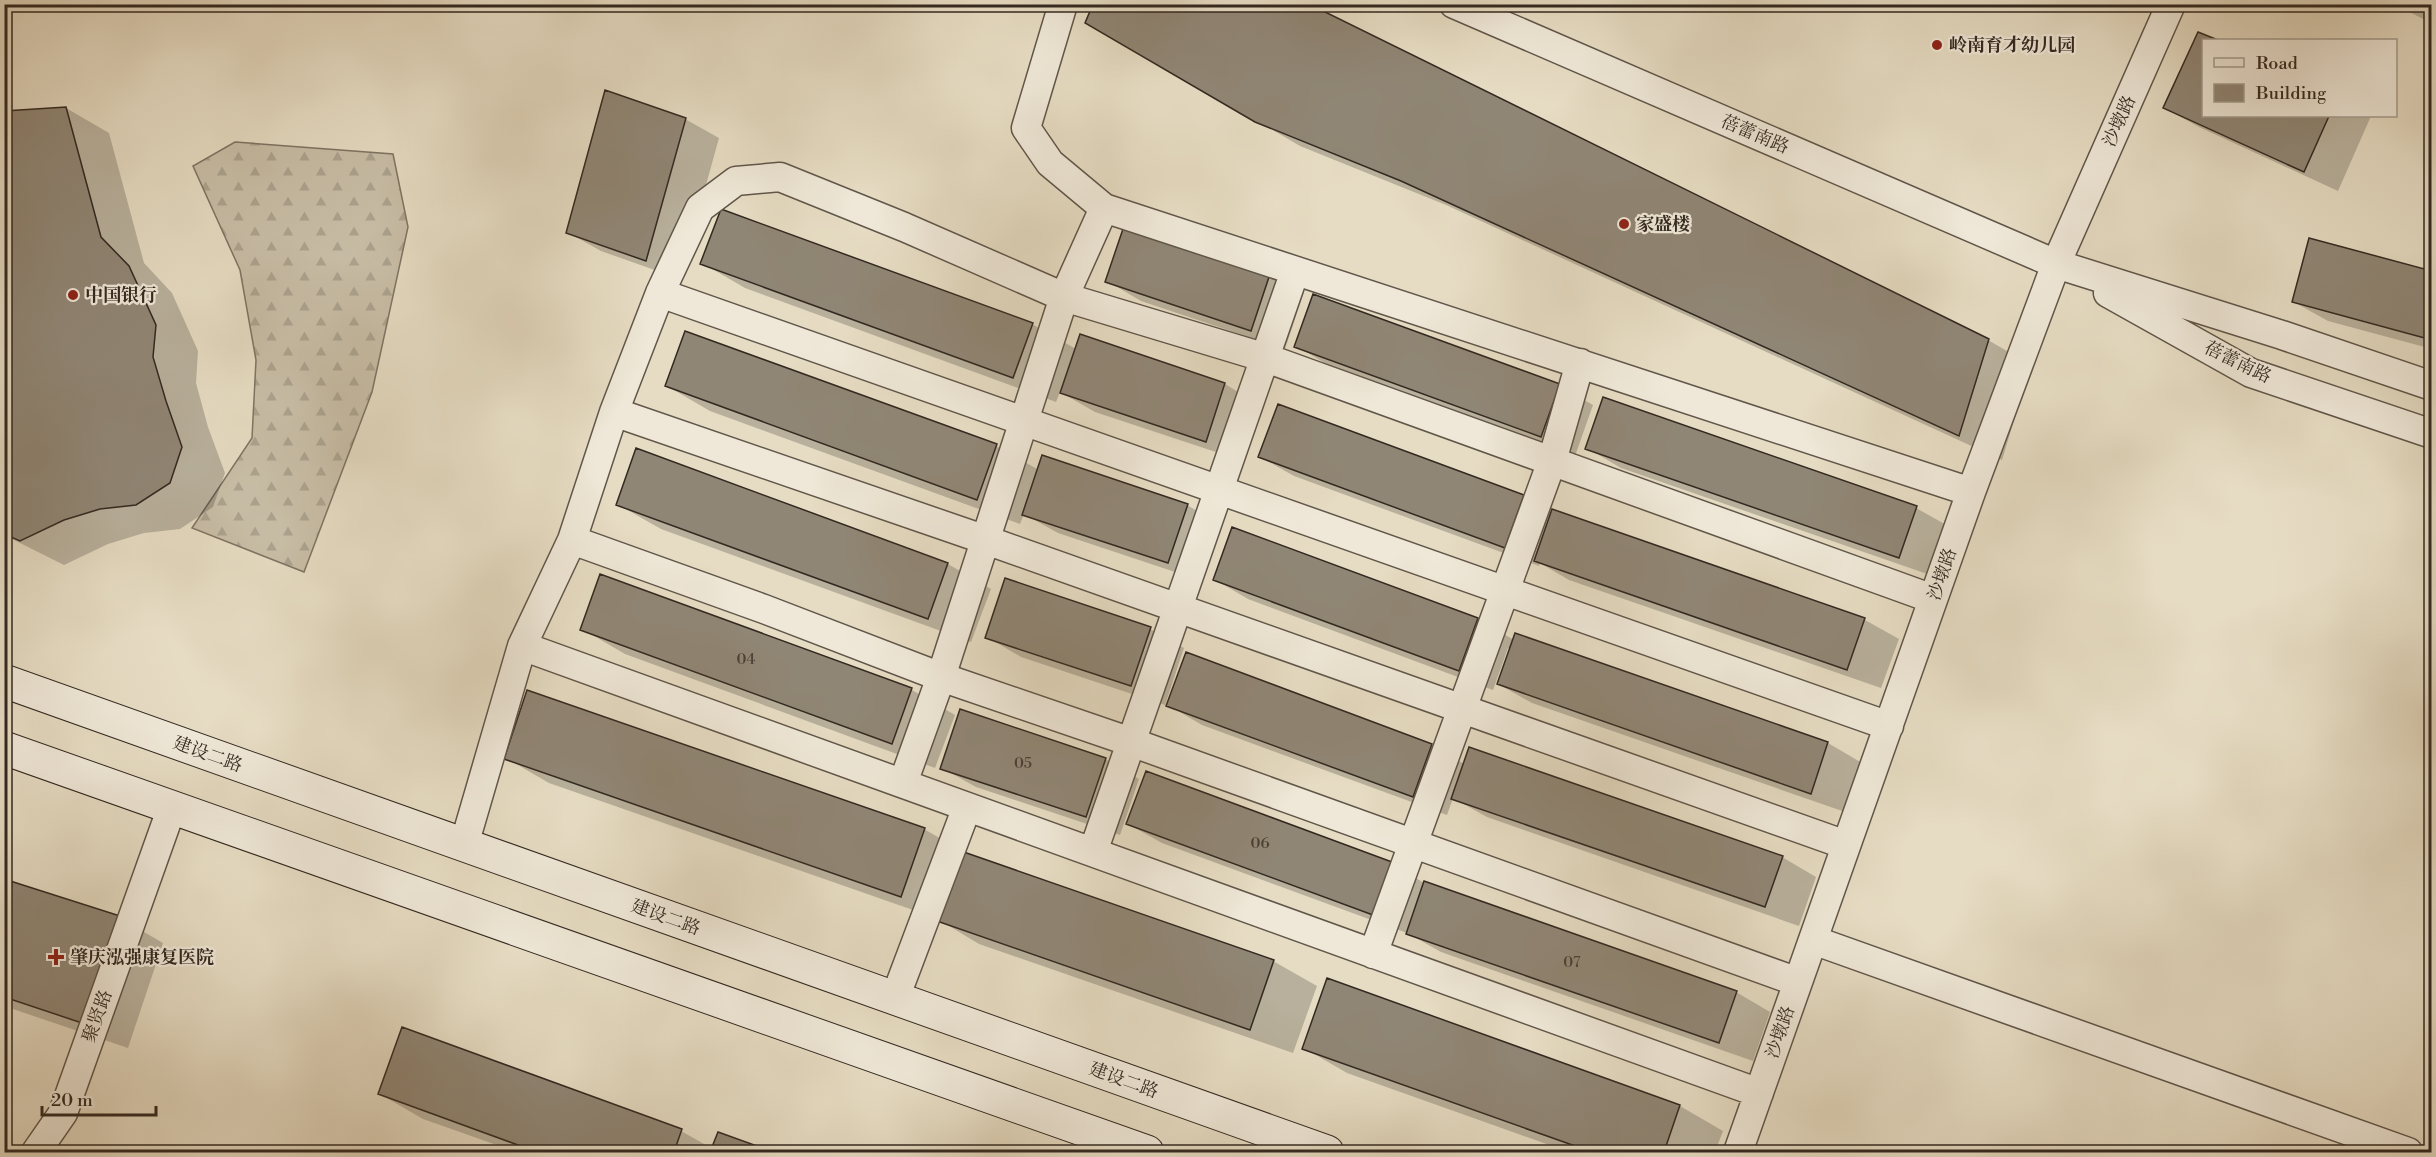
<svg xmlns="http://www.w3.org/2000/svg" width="2436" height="1157" font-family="'Libre Bodoni','Noto Serif SC',serif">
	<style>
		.forest { fill: url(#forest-firs); stroke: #7e7464; stroke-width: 1.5 }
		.shadow { fill: #0003 }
		.building { fill: #908675; stroke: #332921; stroke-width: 1.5 }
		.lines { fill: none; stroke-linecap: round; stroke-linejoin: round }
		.minor-casing { stroke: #60564a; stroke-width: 31 }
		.secondary-casing { stroke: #332921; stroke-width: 35 }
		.minor { stroke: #efe8d8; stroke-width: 28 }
		.secondary { stroke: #efe8d8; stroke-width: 33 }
		.poi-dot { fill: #8f2418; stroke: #efe8d8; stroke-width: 2 }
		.labels { text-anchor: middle; stroke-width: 4.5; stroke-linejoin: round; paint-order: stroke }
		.number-label { font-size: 15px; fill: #4a4036 }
		.poi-label { font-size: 18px; font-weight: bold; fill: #332921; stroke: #efe8d8; text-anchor: start }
		.street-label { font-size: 18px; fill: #332921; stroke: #efe8d8 }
	</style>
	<defs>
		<pattern id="forest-firs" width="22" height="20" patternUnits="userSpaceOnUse" patternTransform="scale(1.5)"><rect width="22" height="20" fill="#c8bea7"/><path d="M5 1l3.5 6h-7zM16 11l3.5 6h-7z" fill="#aca38f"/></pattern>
	</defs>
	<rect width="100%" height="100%" fill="#e6dcc3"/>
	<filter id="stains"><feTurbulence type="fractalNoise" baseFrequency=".00333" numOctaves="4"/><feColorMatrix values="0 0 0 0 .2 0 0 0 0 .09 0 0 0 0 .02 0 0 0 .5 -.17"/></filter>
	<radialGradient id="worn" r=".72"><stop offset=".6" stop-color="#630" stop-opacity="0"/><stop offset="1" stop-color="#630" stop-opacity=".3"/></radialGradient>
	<path class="forest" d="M235 142 393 154 408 227 372 392 304 572 192 528 252 438 256 360 240 270 193 166Z"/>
	<path class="shadow" d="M2394 4H2432V7L2425 20Z
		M1087 22 1988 340 2031 365 2002 460 1446 205 1300 146Z
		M2199 34 2214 40H2204V116H2371L2338 191 2199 127 2165 108Z
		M66 108 109 133 144 263 172 293 198 351 196 383 208 427 225 473 213 507 180 529 144 533 108 544 64 565 4 535V113Z
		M685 119 719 138 680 279 601 251 567 232Z
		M702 263 1032 324 1076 349 1081 336 1225 384 1258 404 1240 460 1095 412 1060 392 1056 402 745 288Z
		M1270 272 1304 292 1285 349 1141 301 1107 281Z
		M2432 273V349L2328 321 2294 302Z
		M1296 346 1559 386 1593 405 1575 456 1330 366Z
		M667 386 996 446 1039 470 1187 505 1221 525 1202 581 1058 533 1024 514 1020 524 710 411Z
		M1587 448 1916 508 1950 527 1933 576 1621 468Z
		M637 450 948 564 991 589 971 642 661 529 617 504Z
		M1260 457 1523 496 1552 513 1865 620 1899 639 1881 688 1569 580 1540 563 1539 566 1294 476Z
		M601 576 912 690 955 715 935 768 625 654 582 629Z
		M1214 579 1478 619 1514 640 1516 635 1828 743 1862 763 1845 812 1532 703 1498 684 1511 649 1508 648 1493 690 1248 599Z
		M1150 629 1184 648 1165 705 1021 657 987 637Z
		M1187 654 1432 745 1464 764 1782 857 1816 877 1799 926 1487 817 1453 798 1447 815 1202 725 1168 705Z
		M506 758 924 829 967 854 1273 961 1317 986 1293 1053 979 944 936 918 549 783Z
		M1105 759 1139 779 1120 835 976 787 942 768Z
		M1128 824 1392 864 1426 884 1736 992 1770 1012 1753 1061 1441 952 1407 933 1162 843Z
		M4 881 120 918 163 943 128 1048 4 1006Z
		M1328 980 1680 1106 1723 1131 1715 1152H1569L1347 1073 1304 1048Z
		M380 1094 681 1131 713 1149 719 1134 770 1152H516L423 1119Z"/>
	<path class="building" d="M1093 4H1309L1989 339 1959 436 1401 181 1255 122 1085 23Z
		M2198 32 2218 40H2204V116H2329L2304 172 2163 108Z
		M605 90 686 118 646 261 566 233Z
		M66 107 101 237 129 266 156 325 153 357 166 401 182 447 170 483 136 505 100 509 64 520 20 541 4 534V111Z
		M721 209 1033 323 1013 378 700 264Z
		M1125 223 1271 271 1251 331 1105 282Z
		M2309 238 2432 271V340L2292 302Z
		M1313 294 1560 384 1541 437 1294 347Z
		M685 331 997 444 977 500 665 386Z
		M1080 334 1225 383 1206 442 1060 393Z
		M1603 397 1917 506 1899 558 1585 449Z
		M1278 404 1524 495 1505 548 1258 457Z
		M636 448 948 563 928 619 616 505Z
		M1042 455 1188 504 1168 563 1022 515Z
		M1552 509 1865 618 1847 670 1534 561Z
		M1232 527 1478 618 1459 671 1213 580Z
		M600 574 912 688 892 744 580 630Z
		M1005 578 1151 627 1131 686 985 638Z
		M1515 633 1828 742 1811 794 1497 684Z
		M1186 652 1432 744 1413 797 1166 706Z
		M527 690 925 828 901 897 504 759Z
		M960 709 1106 758 1086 817 940 769Z
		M1469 747 1783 856 1765 907 1451 799Z
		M1146 771 1392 862 1373 915 1126 824Z
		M958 850 1274 960 1250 1030 934 920Z
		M4 879 120 916 85 1024 4 997Z
		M1424 881 1737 991 1719 1043 1406 934Z
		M1327 978 1680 1105 1664 1152H1592L1302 1049Z
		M402 1027 682 1129 674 1152H537L378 1094Z
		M718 1132 774 1152H710Z"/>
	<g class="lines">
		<g class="minor-casing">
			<path id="minor" d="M1063 4 1026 128 1050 163 1104 208 1971 492
				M1454 4 2056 264 2282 335 2432 386
				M660 293 1889 726
				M2108 293 2251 373 2432 434
				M614 412 986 540 1846 845
				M572 540 764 609 941 677 1131 742 1798 982
				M522 646 1759 1093
				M903 783 941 677 1064 297 1104 208
				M464 845 522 646 572 540 614 412 660 293 700 208 736 181 780 177 904 227 1064 297 1266 358 1933 599
				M1093 852 1295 271
				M1813 940 2408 1152
				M1373 954 1552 461 1580 363
				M895 998 967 807
				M36 1152 63 1113 172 807
				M1738 1152 1971 492 2056 264 2171 4"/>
		</g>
		<g class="secondary-casing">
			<path id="secondary" d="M4 681 1327 1152
				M4 748 1147 1152"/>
		</g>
		<use href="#minor" class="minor"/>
		<use href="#secondary" class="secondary"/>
	</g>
	<g class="poi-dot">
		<circle cx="1937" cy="45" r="6"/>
		<circle cx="1624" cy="224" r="6"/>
		<circle cx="73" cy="295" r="6"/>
		<path d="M53 948h6v6h6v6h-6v6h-6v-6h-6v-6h6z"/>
	</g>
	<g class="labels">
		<g class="number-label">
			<text x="746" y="664">04</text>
			<text x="1023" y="768">05</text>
			<text x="1260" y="848">06</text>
			<text x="1572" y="967">07</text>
		</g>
		<g class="poi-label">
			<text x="1949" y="51">岭南育才幼儿园</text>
			<text x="1636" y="230">家盛楼</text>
			<text x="85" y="301">中国银行</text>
			<text x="70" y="963">肇庆泓强康复医院</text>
		</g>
		<g class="street-label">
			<text transform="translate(2119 121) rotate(-66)" y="6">沙墩路</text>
			<text transform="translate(1755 134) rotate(23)" y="6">蓓蕾南路</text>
			<text transform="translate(2238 362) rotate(26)" y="6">蓓蕾南路</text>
			<text transform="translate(1942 574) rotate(-71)" y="6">沙墩路</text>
			<text transform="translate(208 754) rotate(20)" y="6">建设二路</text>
			<text transform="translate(666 917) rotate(20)" y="6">建设二路</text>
			<text transform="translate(97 1016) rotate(-70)" y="6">聚贤路</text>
			<text transform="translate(1780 1032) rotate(-71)" y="6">沙墩路</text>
			<text transform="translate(1124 1080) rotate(20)" y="6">建设二路</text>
		</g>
	</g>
	<rect width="2436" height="1157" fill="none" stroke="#e6dcc3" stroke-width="24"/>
	<rect x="6" y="6" width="2424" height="1145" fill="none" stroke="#332921" stroke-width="3"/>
	<rect x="12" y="12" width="2412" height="1133" fill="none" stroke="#332921" stroke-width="1.5"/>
	<rect x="2202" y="39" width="195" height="78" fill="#efe8d8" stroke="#a49c8f" stroke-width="1.5"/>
	<rect x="2214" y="58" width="30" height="9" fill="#efe8d8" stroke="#a49c8f" stroke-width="1.5"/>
	<text x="2256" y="69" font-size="18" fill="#332921">Road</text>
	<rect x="2214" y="84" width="30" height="18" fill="#908675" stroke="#a49c8f" stroke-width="1.5"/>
	<text x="2256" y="99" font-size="18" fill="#332921">Building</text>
	<path d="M42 1106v9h114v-9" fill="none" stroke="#332921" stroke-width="3"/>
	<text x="51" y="1106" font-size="18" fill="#332921" stroke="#efe8d8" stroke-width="4.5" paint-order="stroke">20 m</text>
	<rect width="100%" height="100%" filter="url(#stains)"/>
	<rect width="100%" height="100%" fill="url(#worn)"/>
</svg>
